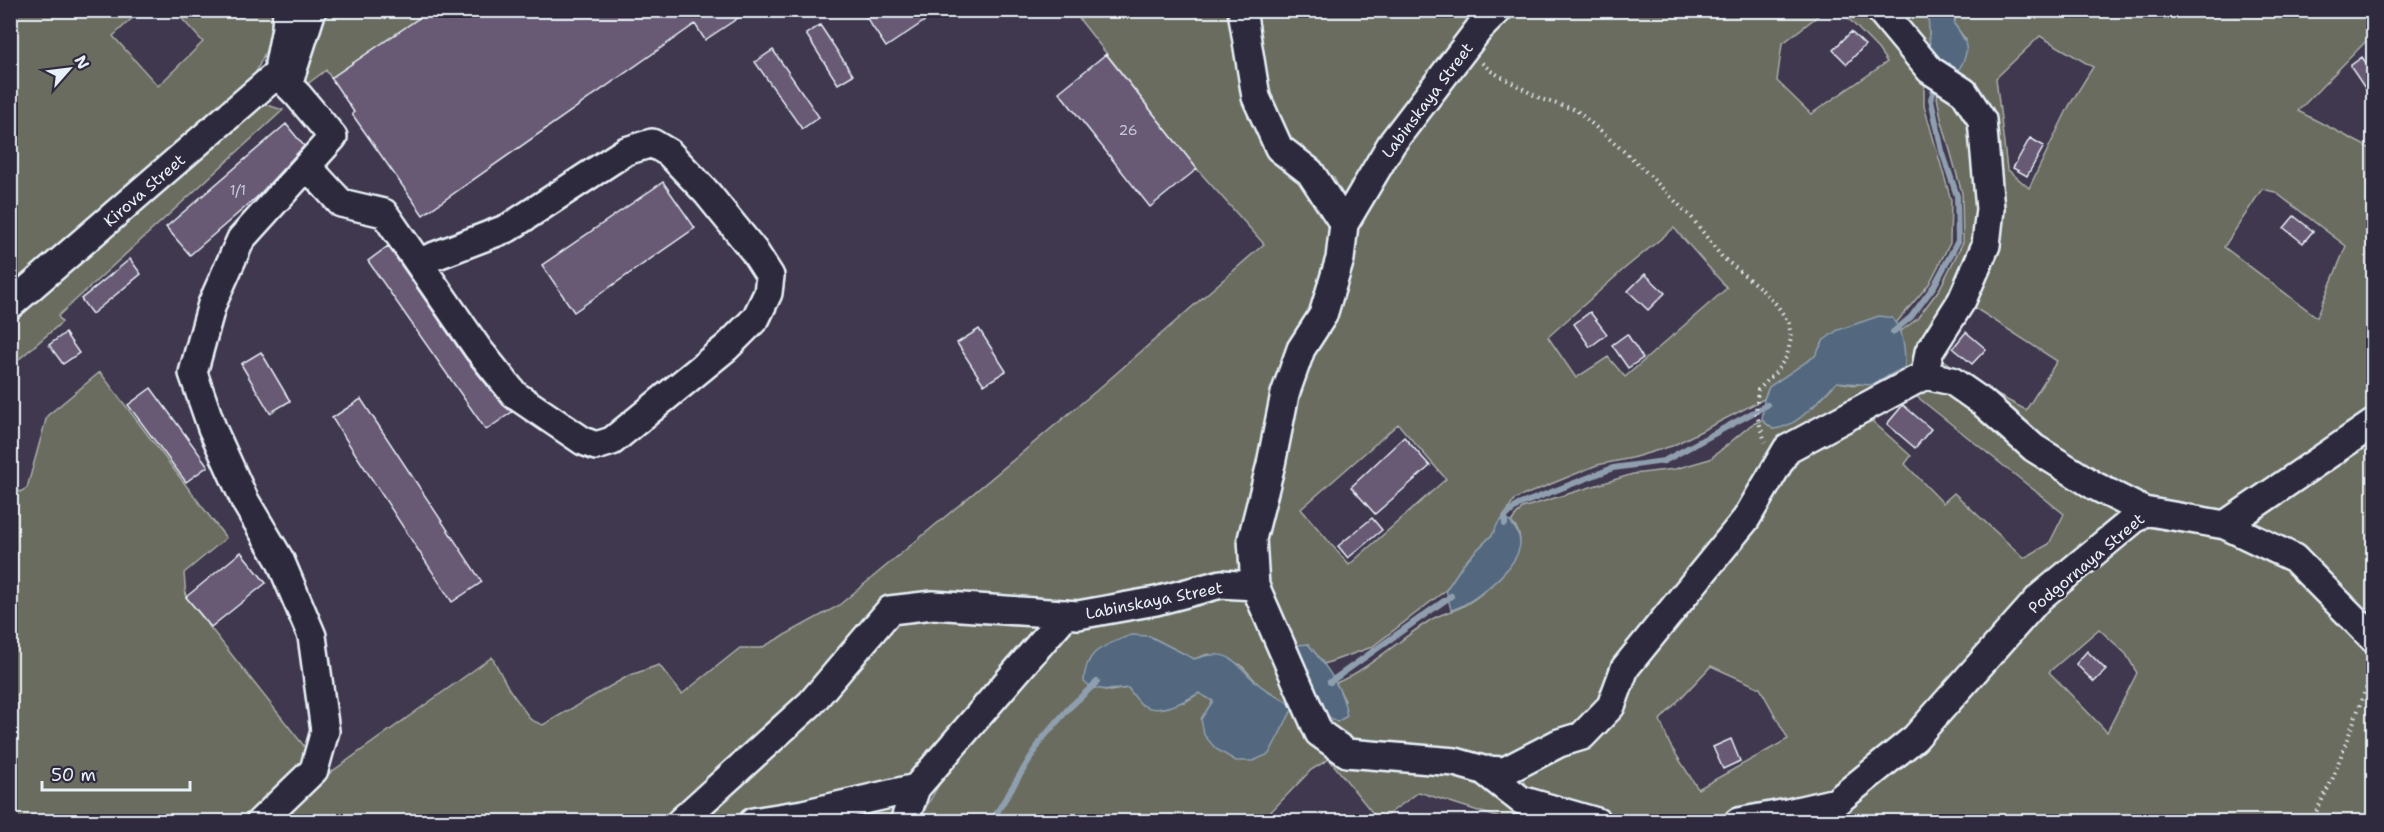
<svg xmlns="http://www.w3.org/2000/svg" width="2384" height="832" font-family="'Shantell Sans',sans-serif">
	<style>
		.green { fill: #6a6c5e; stroke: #a9aeab; stroke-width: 1.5; fill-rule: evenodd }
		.water { fill: #53687e; stroke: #8f9faf; stroke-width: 1.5 }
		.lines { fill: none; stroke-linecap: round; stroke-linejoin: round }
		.stream { stroke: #8f9faf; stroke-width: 6 }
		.building { fill: #685a75; stroke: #e8f1f8; stroke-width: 1.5 }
		.minor-casing { stroke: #e8f1f8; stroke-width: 32 }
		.path { stroke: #e8f1f8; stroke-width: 4; stroke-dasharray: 1.5 4.5; stroke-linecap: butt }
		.minor { stroke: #2f2a3d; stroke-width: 27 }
		.labels { text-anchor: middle; stroke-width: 5; stroke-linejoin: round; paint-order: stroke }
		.number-label { font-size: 14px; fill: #c8cbd7 }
		.street-label { font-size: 16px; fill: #e8f1f8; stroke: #2f2a3d }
	</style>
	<rect width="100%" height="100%" fill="#40384e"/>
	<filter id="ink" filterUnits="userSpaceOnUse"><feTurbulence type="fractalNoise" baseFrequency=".0167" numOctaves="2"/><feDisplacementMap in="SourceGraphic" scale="12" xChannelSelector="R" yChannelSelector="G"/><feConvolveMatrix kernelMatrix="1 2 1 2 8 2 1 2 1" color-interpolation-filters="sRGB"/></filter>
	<g filter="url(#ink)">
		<path class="green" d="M10 11H140L113 36 158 86 203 42 175 11H275V31L255 74 216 112 10 292Z
			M322 11H431L331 78 326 70 306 85 305 61Z
			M1073 11H1238L1252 101 1307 177 1331 226V264L1246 581 1049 607 923 599 668 821H11L10 480 20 492 27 488 47 416 100 372 226 538 184 573 186 597 327 775 492 657 509 689 531 720 543 725 628 676 659 665 682 694 740 648H761L838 606 1096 391 1264 244 1197 169Z
			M1255 11H1490L1348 204 1334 178 1283 136 1270 97Z
			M1512 11H1824L1782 44 1777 81 1811 114 1887 62 1878 49 1841 11H1928L1930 50 1933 62 1924 89V106L1951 200 1950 243 1929 284 1896 323 1892 318 1824 340 1815 356 1769 387 1764 399 1672 446 1632 458 1597 465 1515 499 1493 534 1464 563 1446 590 1372 647 1324 664 1308 644 1298 658 1262 580 1258 535 1304 358 1363 207 1485 33ZM1674 228 1727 288 1625 377 1608 357 1576 378 1548 337 1624 269ZM1398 424 1446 479 1349 565 1301 509Z
			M1957 11H2373V34L2298 111 2373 150V418L2225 520 2201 518 2088 478 1954 377 1782 446 1607 701 1577 729 1504 766 1356 747 1334 734 1322 712 1345 701 1336 683C1370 668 1397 641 1429 621 1439 614 1452 612 1463 606 1485 594 1541 549 1511 522L1522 508 1633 474 1675 469 1710 459 1751 425 1762 420 1773 429 1812 408 1837 382 1856 385 1905 367 1901 331 1917 319 1940 288 1963 242 1962 193 1941 118 1937 97 1945 70 1966 40 1954 24ZM2040 36 2093 67 2069 106 2029 188 2007 169 1996 78ZM2262 189 2275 192 2346 246 2317 317 2224 247ZM1972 306 2057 361 2026 410 1984 388 1941 358Z
			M261 103 283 110 58 316 62 322 11 366V313Z
			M1938 385 2136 512 1911 734 1838 794 1788 807 1723 817 1704 821H1611L1522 797 1514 771 1561 746 1631 665 1789 453 1912 386ZM1911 392 2064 514 2049 544 2024 558 1954 493 1943 503 1905 464 1911 456 1870 419ZM1711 666 1760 688 1788 739 1698 789 1670 745 1660 720Z
			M2373 427 2374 606 2371 626 2234 524Z
			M2140 518 2223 530 2290 565 2373 635V821L1767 822 1831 808 2039 604ZM2099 629 2126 654 2137 673 2107 732 2049 672Z
			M1242 591 1258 605 1291 695 1289 703 1260 686 1241 665 1208 654 1194 659 1149 636 1091 687 1110 691 1128 688 1142 705 1185 702 1199 693 1213 701 1201 719 1278 734 1294 706 1329 758 1437 766 1471 772 1573 821H1501L1497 817 1419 792 1379 821 1329 759 1311 770 1262 821 918 822 956 754 1057 636 1082 622Z
			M902 617 1052 623 922 773 804 807 722 821 692 822Z
			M897 801 893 821 792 822Z"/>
		<path class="water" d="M1928 11H1957L1954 24C1968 42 1971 51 1958 71L1950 73 1930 50Z
			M1879 316 1892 318C1904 333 1905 348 1905 367L1871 385 1837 382C1818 399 1800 427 1773 429L1762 420 1764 399 1769 387 1815 356 1824 340 1838 330Z
			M1505 517C1514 525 1523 536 1519 549 1513 571 1472 604 1451 610L1446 590 1464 563 1493 534 1498 523Z
			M1131 635 1149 636 1194 659C1234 645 1235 667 1261 686 1271 694 1283 699 1294 706L1269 754 1253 761H1236L1216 749 1204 735 1201 719 1213 701 1199 693C1184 702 1156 717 1140 703 1136 699 1132 693 1128 688 1112 690 1097 692 1084 682 1085 649 1104 646 1131 635Z
			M1308 644C1326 666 1343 687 1347 716L1337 722 1322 712 1298 658V645Z"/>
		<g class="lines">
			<path class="stream" d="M1893 332 1911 317 1934 286 1958 241 1957 196 1942 151 1931 99 1937 81
				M1505 524V517L1518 505 1613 468 1664 461 1767 405
				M1330 682 1451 596
				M991 822 1042 739 1069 708 1097 682"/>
		</g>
		<path class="building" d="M431 10H750L705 40 695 24 423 215 352 114 354 112 331 78Z
			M875 10H941L886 47 866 17Z
			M820 25 853 75 838 84 806 34Z
			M1851 32 1865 45 1847 64 1833 50Z
			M773 50 819 117 802 129 755 62Z
			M1106 54 1197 169 1150 207 1059 92Z
			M2362 57 2373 73V100L2350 66Z
			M286 124 304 146 257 197 190 255 166 227Z
			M2030 138 2044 146 2027 176 2013 168Z
			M663 182 695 228 574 312 542 265Z
			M2294 216 2313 231 2303 243 2284 228Z
			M388 246 466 359 503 405 512 412 486 430 368 261Z
			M130 259 141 274 92 314 81 299Z
			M1645 274 1665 293 1648 310 1628 291Z
			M1590 312 1607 334 1590 347 1574 324Z
			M979 329 1006 371 984 385 957 343Z
			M1966 332 1986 349 1972 364 1953 348Z
			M65 333 79 353 63 364 49 345Z
			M1627 334 1643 358 1628 368 1612 345Z
			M261 352 290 401 270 413 241 364Z
			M151 388 208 466 186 482 128 405Z
			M361 399 482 582 452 602 332 418Z
			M1903 405 1931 429 1915 448 1887 424Z
			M1404 437 1430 466 1375 514 1351 487Z
			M1372 518 1382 530 1348 558 1338 546Z
			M241 552 266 583 211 627 186 597Z
			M2087 651 2106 670 2094 682 2076 664Z
			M1731 739 1740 761 1723 769 1713 747Z"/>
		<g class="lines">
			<g class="minor-casing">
				<path id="minor" d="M1242 10 1256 97 1279 148 1310 172 1344 224
					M1880 10 1930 70 1964 92 1982 120 1990 209 1986 245 1962 300 1929 352 1925 375
					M279 64 286 28 287 10
					M288 85 312 10
					M307 166 341 203 384 213 478 349 515 395 583 441 596 446 612 441 727 347 756 318 768 293 770 276 754 251 707 193 669 153 652 143 626 151 508 228 419 262
					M10 305 277 74
					M2225 525 2294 558 2374 639
					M1255 586 1319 733 1347 753 1455 762 1483 770 1521 800 1597 822
					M1483 770 1505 771 1559 743 1582 736 1611 706 1625 668 1746 519 1787 449 1925 375 1952 381 1982 402 2034 448 2095 486 2144 511
					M260 822 314 770 325 731 312 636 280 560 245 501 212 428 193 373 212 304 241 239 333 137 298 95 277 74
					M680 822 811 703 890 610 933 605 1078 615 1156 601 1221 584 1255 586 1252 539 1271 464 1285 394 1301 349 1323 315 1340 259 1344 224 1392 143 1479 29 1498 10
					M753 822 803 814 916 788 1066 614
					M904 822 916 788
					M1738 822 1788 813 1836 802 1915 738 2040 597 2144 511 2225 525 2374 423"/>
			</g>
			<path class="path" d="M1482 63 1491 71 1541 99 1576 110 1635 161 1692 218 1722 257 1760 288 1777 305 1789 323 1791 338 1787 356 1776 372 1758 390 1756 412 1765 442
				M2311 822 2332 780 2374 667"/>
			<use href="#minor" class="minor"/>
		</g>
	</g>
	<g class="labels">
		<g class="number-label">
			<text x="1128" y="135">26</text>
			<text x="238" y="195">1/1</text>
		</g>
		<g class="street-label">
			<text transform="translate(1427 100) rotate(-53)" y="6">Labinskaya Street</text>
			<text transform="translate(144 190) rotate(-41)" y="6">Kirova Street</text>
			<text transform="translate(2086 563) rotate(-40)" y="6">Podgornaya Street</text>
			<text transform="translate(1154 600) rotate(-11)" y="6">Labinskaya Street</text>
		</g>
	</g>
	<rect width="2384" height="832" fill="none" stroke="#2f2a3d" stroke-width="36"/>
	<rect x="18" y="18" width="2348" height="796" fill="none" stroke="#e8f1f8" stroke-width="2" filter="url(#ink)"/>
	<g transform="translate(69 69) rotate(62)" stroke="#2f2a3d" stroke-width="4.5" paint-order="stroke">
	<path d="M0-4.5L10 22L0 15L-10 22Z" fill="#e8f1f8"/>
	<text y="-9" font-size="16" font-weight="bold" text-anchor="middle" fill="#e8f1f8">N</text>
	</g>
	<path d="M42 781v9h148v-9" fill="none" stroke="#e8f1f8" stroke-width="3"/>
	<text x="51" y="781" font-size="18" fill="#e8f1f8" stroke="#2f2a3d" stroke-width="4.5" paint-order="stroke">50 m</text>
</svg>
